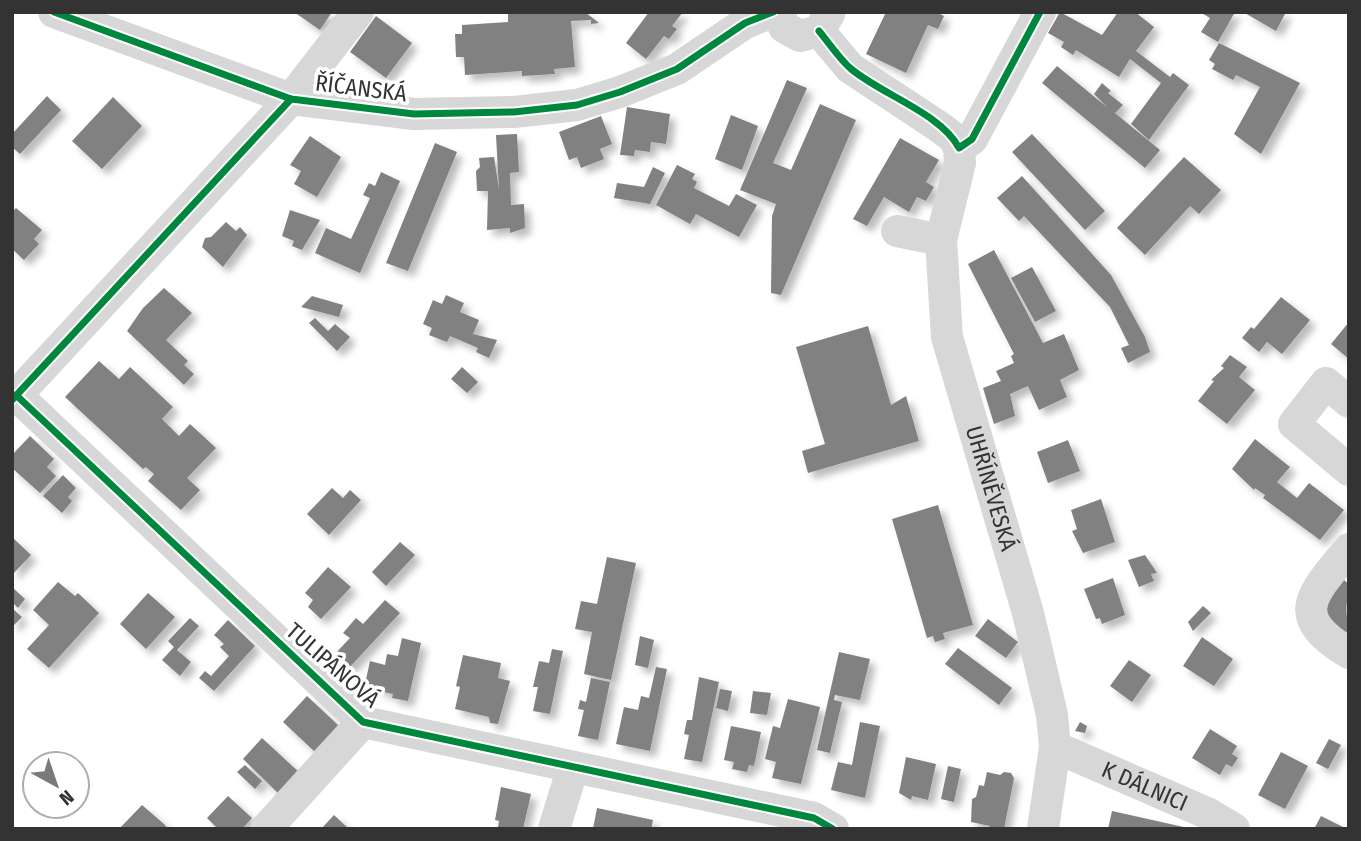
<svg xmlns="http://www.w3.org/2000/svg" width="1361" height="841" font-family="'Fira Sans Condensed',sans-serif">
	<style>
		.building { fill: #818181; filter: url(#shadow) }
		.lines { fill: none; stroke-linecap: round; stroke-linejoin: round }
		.minor { stroke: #d7d7d7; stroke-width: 32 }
		.cycleway-casing { stroke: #fff; stroke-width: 11 }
		.cycleway { stroke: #00873e; stroke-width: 7 }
		.labels { text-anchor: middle; stroke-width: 7; stroke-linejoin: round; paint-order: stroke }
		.street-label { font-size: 23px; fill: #333; stroke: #fff }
	</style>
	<defs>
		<filter id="shadow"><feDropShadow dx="6" dy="6" stdDeviation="3.5" flood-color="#0004"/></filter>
	</defs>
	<rect width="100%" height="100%" fill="#fff"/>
	<path class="building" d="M294 12H332L320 30Z
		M517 12H585L599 23 591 24V20L571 21 575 67 554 69 555 74 522 76V71L465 75 464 57H456L455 34H462V25L508 22V14Z
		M649 12H683L672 26 677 29 669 39 664 36 646 59 626 43Z
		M886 12H936L944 16 938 29 928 25 906 73 866 54Z
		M1060 12 1102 35 1118 12H1135L1154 27 1136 51 1170 77 1173 73 1189 85 1149 140 1131 124 1161 83 1130 59 1119 77 1076 50 1073 55 1061 47 1064 42 1048 33Z
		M1200 12H1235L1218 42 1201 32 1210 18Z
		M1243 12H1286L1276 31Z
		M376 16 412 43 386 78 350 52Z
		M1219 43 1300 83 1261 154 1234 134 1260 87 1236 75 1233 80 1212 69 1215 64 1209 60Z
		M1057 66 1108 108 1094 94 1102 83 1111 91 1108 93 1123 105 1115 113 1160 150 1145 168 1042 83Z
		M787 80 807 88 773 163 791 170 820 104 856 120 781 295 771 293 772 216 776 204 740 190Z
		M47 96 61 110 20 154 12 147V134Z
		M113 97 142 126 102 169 72 141Z
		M627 107 670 114 666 144 651 142 650 152 635 150 634 156 620 155Z
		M731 115 758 126 742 170 715 159Z
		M601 116 612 144 600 149 604 159 581 168 577 157 569 160 559 132Z
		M517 134 519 172 510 173 511 205 524 204 525 228 510 233V228L487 230 488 191H477L476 171 480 167 479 158 494 157 499 190 496 135Z
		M1032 134 1105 211 1085 230 1012 152Z
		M310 136 341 157 317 197 294 184 301 171 290 165Z
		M900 138 939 160 926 182 934 187 926 201 917 197 909 212 884 197 867 226 853 219Z
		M435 143 457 152 408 271 386 263Z
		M1184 157 1221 190 1199 214 1190 206 1145 255 1117 228Z
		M677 165 695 174 692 179 697 182 694 188 729 206 736 194 757 205 739 237 696 214 690 224 656 205Z
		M653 167 665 173 650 204 614 198 617 183 644 187Z
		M381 172 400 181 360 273 315 253 326 228 351 239 370 198 363 195 369 183 375 186Z
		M1022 176 1111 275 1145 337 1150 352 1128 363 1121 348 1129 345 1110 307 1024 216 1019 221 997 198Z
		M16 208 42 230 34 239 39 244 24 260 12 249V212Z
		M290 210 320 220 302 250 292 246 294 241 282 236Z
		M226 222 236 231 240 227 247 235 223 267 202 247 205 238 211 237Z
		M994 250 1043 343 1064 334 1079 370 1060 380 1067 397 1039 410 1028 386 1010 394 1015 416 994 424 983 388 1001 381 996 371 1014 363 1011 356 1014 354 968 264Z
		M1032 267 1056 311 1035 322 1011 278Z
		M164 288 192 313 166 340 188 361 184 365 194 374 184 385 127 331 143 308Z
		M446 295 464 303 460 312 479 320 473 334 497 340 489 358 476 352 478 348 450 336 447 342 429 335 432 328 423 324 433 300 442 304Z
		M312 296 343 305 339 317 301 307Z
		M1281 297 1310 320 1282 354 1267 342 1259 352 1242 338 1251 327 1254 329Z
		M315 318 328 331 335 324 350 337 337 351 309 323Z
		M1349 322V359L1331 344Z
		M868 326 891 405 906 396 919 441 808 473 802 451 825 444 796 347Z
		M1230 355 1247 367 1239 377 1255 390 1227 424 1198 401 1214 381 1211 380 1224 368 1221 366Z
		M99 361 119 379 130 367 173 407 162 419 179 436 190 424 216 448 187 478 200 490 181 510 148 481 154 474 146 467 143 469 65 397Z
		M462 367 478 382 467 393 451 379Z
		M30 436 54 459 47 467 56 476 40 493 12 468V455Z
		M1255 439 1290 467 1277 482 1297 498 1309 483 1344 510 1320 540 1263 498 1265 495 1255 488 1254 490 1232 469Z
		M1068 440 1080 471 1048 483 1037 452Z
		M63 475 76 488 68 497 72 501 62 513 43 496Z
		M332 488 343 498 350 490 361 500 329 535 307 514Z
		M1101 499 1115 542 1083 553 1072 531 1077 529 1071 510Z
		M938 505 973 625 943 633 945 639 935 642 933 636 927 638 892 519Z
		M12 537 31 555 12 575Z
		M400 542 415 555 386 586 372 572Z
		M1145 555 1157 573 1151 574 1154 581 1139 587 1128 560Z
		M607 557 636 563 611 680 584 674 592 632 575 629 581 601 597 604Z
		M328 567 351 587 321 619 308 607 313 600 305 593Z
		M1340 577 1349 584 1346 610 1349 633 1345 637 1322 610Z
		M1113 578 1125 615 1102 624 1100 618 1096 619 1084 589Z
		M58 582 75 596 78 593 99 613 49 668 27 649 49 625 33 610Z
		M12 587 25 599 18 608 12 602Z
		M148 593 175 617 146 649 120 624Z
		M385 600 400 613 348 669 333 656 350 638 343 633 356 618 363 624Z
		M1203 606 1211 613 1193 631 1188 622Z
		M12 608 22 617 12 627Z
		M190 618 199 626 177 650 191 662 180 676 162 660 174 647 168 641Z
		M988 619 1018 642 1006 658 975 636Z
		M228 620 255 646 214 691 199 678 205 671 211 676 229 656 220 647 224 644 214 635Z
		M640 636 654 640 648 668 635 665Z
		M1202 637 1233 659 1214 686 1183 666Z
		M402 638 421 643 408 701 392 698 393 694 379 691 380 687 365 684 370 661 385 665 387 654 398 656Z
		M958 648 1012 688 999 705 945 664Z
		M552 649 563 651 550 714 533 711 538 687H533L539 661 549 663Z
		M839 652 870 659 860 700 835 695 834 700 842 702 830 753 817 750Z
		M463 655 501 663 498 678 510 681 498 724 490 723 489 717 455 709 460 687 456 686Z
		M1129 660 1151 675 1132 702 1110 686Z
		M656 667 667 669 650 751 616 744 624 707 638 710 641 696 649 698Z
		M699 677 719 682 702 762 684 759 689 735 684 734 687 720H692Z
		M591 678 610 682 598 740 578 736 584 710 578 709 580 700 586 702Z
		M720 689 732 691 728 711 716 708Z
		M753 691 771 693 767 715 750 713Z
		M307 696 338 725 314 751 283 722Z
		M788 699 820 707 801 784 772 778 776 762 765 759 773 726 780 728Z
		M860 722 880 726 865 798 831 790 838 762 852 765Z
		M1080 722 1087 726 1085 733 1075 731Z
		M731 726 761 732 754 766 749 765 747 772 732 769 734 762 724 760Z
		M1210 729 1237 746 1232 754 1238 758 1232 767 1226 764 1220 775 1192 758Z
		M262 738 301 774 281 796 243 759Z
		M1329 739 1341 745 1328 769 1316 763Z
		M1281 752 1308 766 1285 809 1258 795Z
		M906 757 936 764 928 800 912 796 911 800 899 793Z
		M245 765 262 781 255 789 237 772Z
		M948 766 961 769 954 802 941 799Z
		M987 772 1000 775 1004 772 1011 773 1014 778 1004 829H990V826L971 822 972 799 976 797 979 785 984 786Z
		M501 787 531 794 523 829 498 827 499 821 495 820Z
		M228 796 252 818 242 829H218L207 818Z
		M142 805 164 824 168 829H119Z
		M597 808 653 820 651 829H593Z
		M1112 811 1188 828V829H1108Z
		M334 815 349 829H321Z
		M1321 816 1347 829H1314Z"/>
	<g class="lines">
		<g class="minor">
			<path d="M54 12 291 99 414 114 514 112 577 105 620 92 677 69 745 23 773 12"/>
			<path d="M779 12 784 27 800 36 819 31 829 14"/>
			<path id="s1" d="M819 31 850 68 938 126 954 138 959 148 960 163 941 240 947 337 1028 613 1052 715 1055 747 1043 829"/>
			<path d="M959 148 972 139 1040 12"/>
			<path d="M897 231 941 240"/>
			<path d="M16 395 363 722 814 818 833 829"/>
			<path d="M12 400 291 99 358 12"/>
			<path d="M1349 402 1326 383 1294 424 1349 470"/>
			<path d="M1349 549C1313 594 1286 615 1349 653"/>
			<path id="s2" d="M1055 747 1209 814 1234 829"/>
			<path d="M266 829 363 722"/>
			<path d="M554 829 573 767"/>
		</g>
		<g class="cycleway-casing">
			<path id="cycleway" d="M54 12 291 99 414 114 514 112 577 105 620 92 677 69 745 23 773 12
				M819 31C829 43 839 58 850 68 880 94 941 113 959 148L972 139 1040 12
				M16 395 363 722 814 818 833 829
				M12 400 291 99"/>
		</g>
		<use href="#cycleway" class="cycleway"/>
	</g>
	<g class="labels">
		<g class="street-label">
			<text transform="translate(361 88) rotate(7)" y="8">ŘÍČANSKÁ</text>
			<text dy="8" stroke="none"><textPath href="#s1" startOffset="534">UHŘÍNĚVESKÁ</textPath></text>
			<text transform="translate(333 665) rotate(41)" y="8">TULIPÁNOVÁ</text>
			<text dy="8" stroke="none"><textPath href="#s2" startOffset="98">K DÁLNICI</textPath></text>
		</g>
	</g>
	<rect width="1361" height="841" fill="none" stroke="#333333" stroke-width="28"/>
	<g transform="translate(56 785) rotate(140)"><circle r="33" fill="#ffffff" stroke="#adadad" stroke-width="2"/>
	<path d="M0-5L12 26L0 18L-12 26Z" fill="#7a7a7a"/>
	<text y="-10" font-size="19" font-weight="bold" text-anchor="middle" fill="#333333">N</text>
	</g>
</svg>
